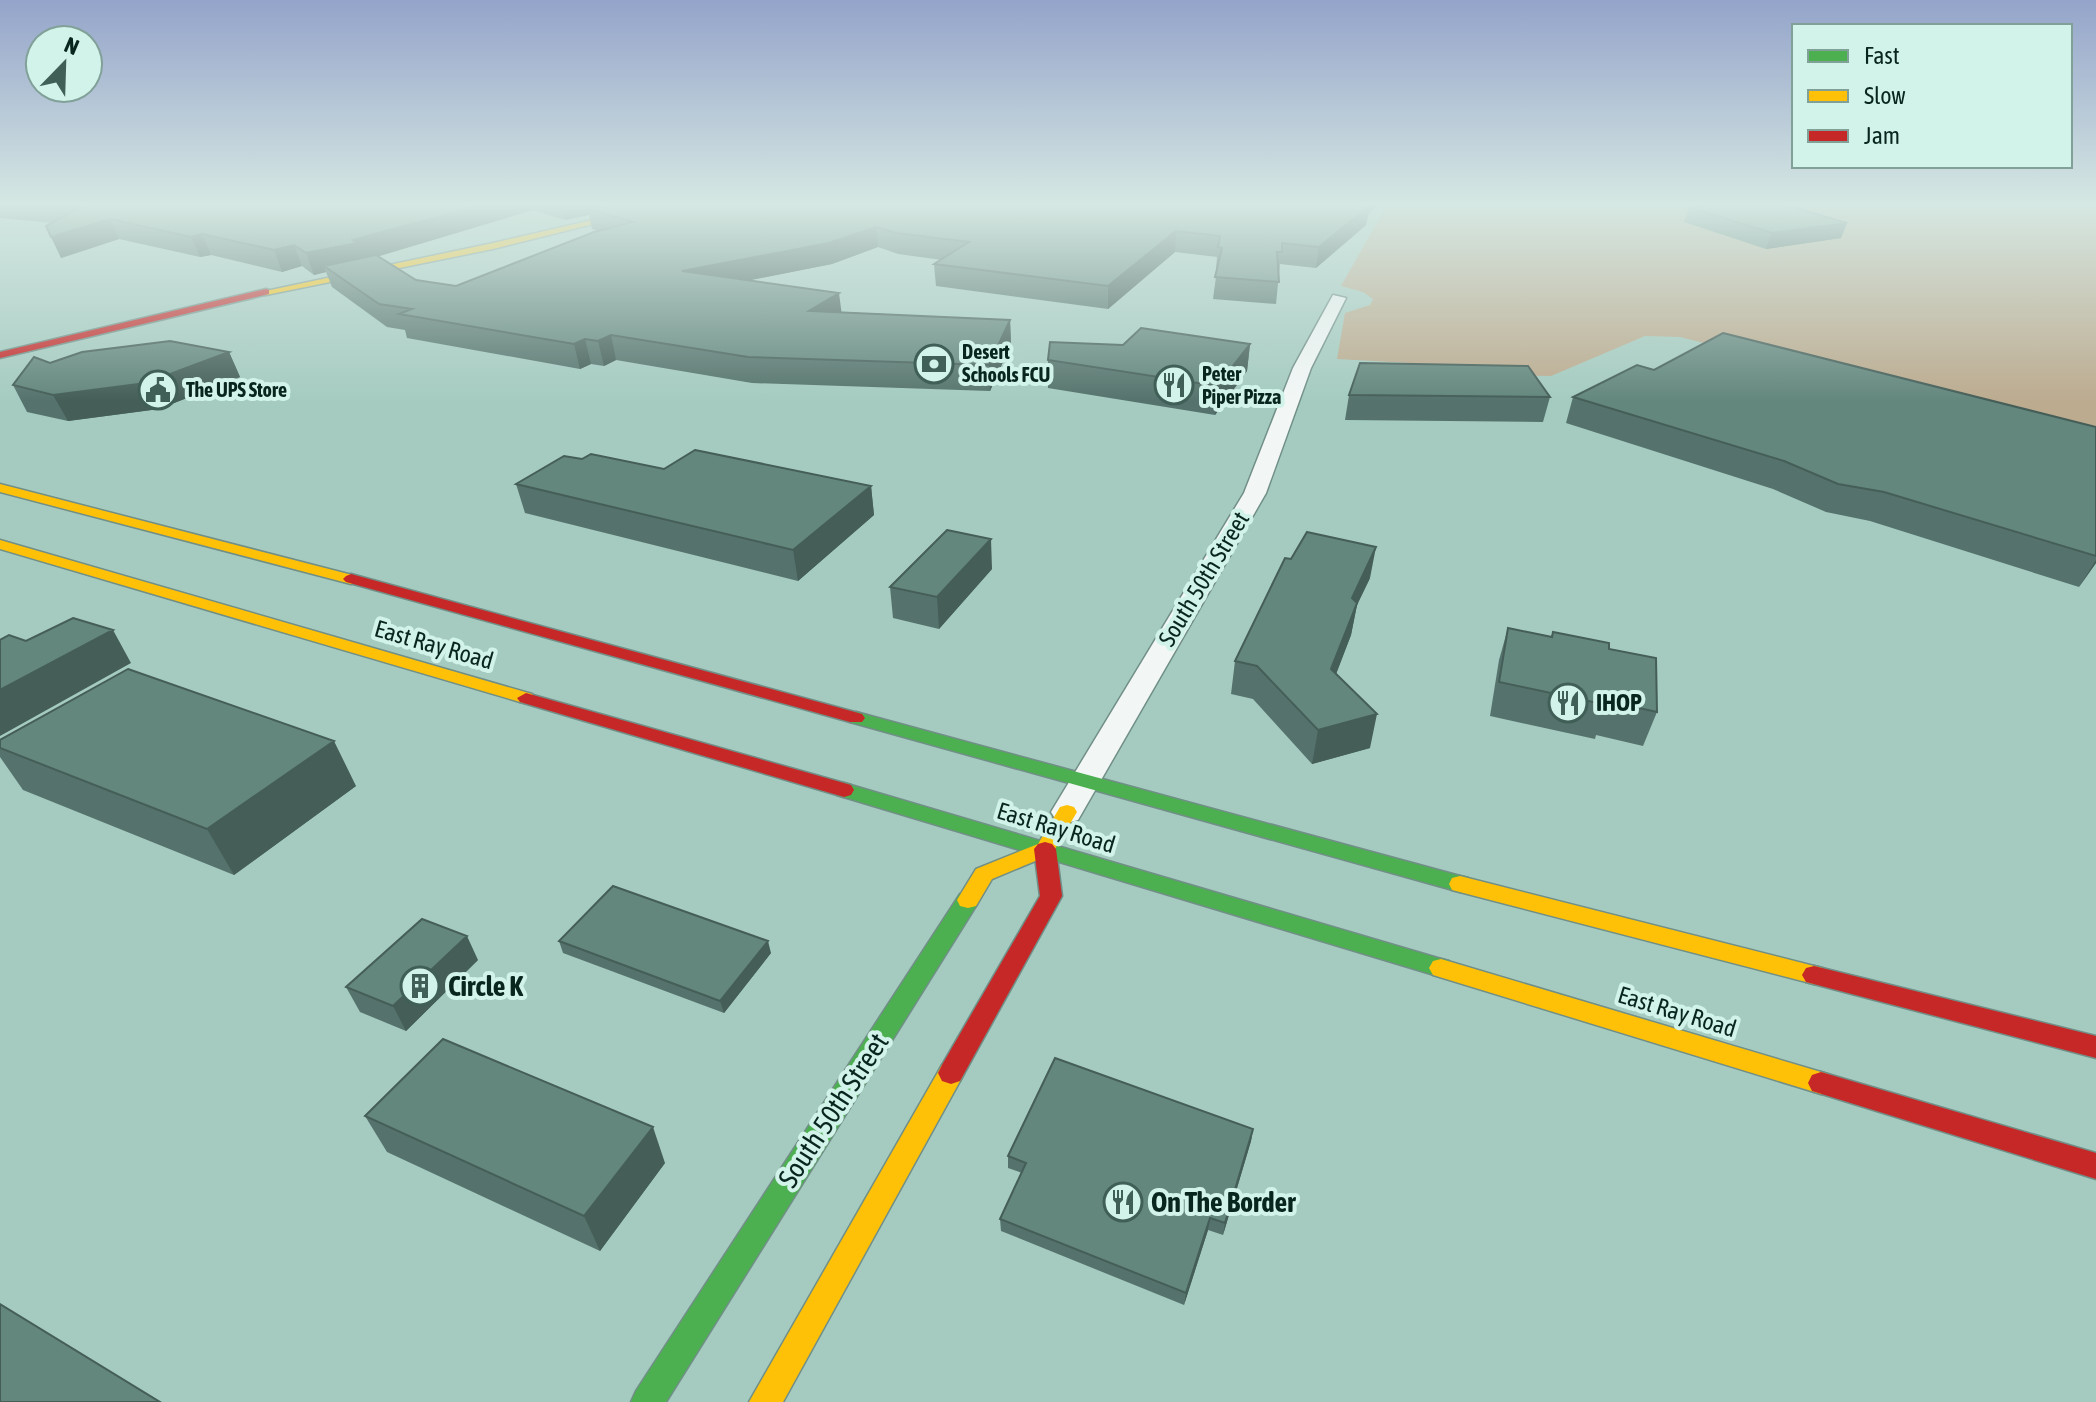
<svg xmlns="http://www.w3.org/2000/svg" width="2096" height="1402" font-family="'Asap Condensed',sans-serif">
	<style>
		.green { fill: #bcab8f }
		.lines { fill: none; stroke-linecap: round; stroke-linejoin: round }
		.street-casing { stroke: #718f87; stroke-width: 3 }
		.fast-casing { stroke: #718f87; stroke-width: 3 }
		.slow-casing { stroke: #718f87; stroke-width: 3 }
		.jam-casing { stroke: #718f87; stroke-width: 3 }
		.street { fill: #f2f7f6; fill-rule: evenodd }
		.fast { fill: #4caf50; fill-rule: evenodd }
		.slow { fill: #ffc107; fill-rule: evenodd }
		.jam { fill: #c62828; fill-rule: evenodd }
		.wall { fill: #55736c; fill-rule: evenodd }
		.shaded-wall { fill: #455e58 }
		.building { fill: #63867d; stroke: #455e58; stroke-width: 2 }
		.labels { text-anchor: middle; stroke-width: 8; stroke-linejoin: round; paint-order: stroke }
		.far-poi-label { font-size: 20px; font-weight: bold; fill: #08251e; stroke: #d2f3e9; text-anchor: start }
		.street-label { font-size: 24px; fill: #08251e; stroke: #d2f3e9 }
		.poi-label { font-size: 24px; font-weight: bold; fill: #08251e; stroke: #d2f3e9; text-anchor: start }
		.near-poi-label { font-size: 28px; font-weight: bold; fill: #08251e; stroke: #d2f3e9; text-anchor: start }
		.near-street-label { font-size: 28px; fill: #08251e; stroke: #d2f3e9 }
	</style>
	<rect width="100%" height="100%" fill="#a5cbc0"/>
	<path class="green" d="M1387 205H2096V441L1680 337 1645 336 1551 376 1506 375 1502 368 1337 359 1345 313 1370 305 1373 299 1363 292 1341 286Z"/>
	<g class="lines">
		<g class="street-casing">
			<path id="street" d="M1333 295 1346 298 1311 368 1266 493 1078 820 1067 823 1056 820 1051 812 1244 493 1293 368Z"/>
		</g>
		<g class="fast-casing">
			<path id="fast" d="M856 712 1460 876 1468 878 1471 884 1468 890 1460 892 850 722 847 718Z
				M844 783 1441 959 1449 961 1453 968 1449 975 1441 977 837 795 834 790 837 785Z
				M968 892 976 894 979 900 976 906 666 1402H631L636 1391 960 894Z"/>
		</g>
		<g class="slow-casing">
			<path id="slow" d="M657 205H670L493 249 266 295 261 292 493 243Z
				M0 484 356 576 359 579 351 584 0 492Z
				M0 540 532 694 535 698 526 703 520 702 0 549Z
				M1067 805 1074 807 1077 812 1052 854 992 879 976 906 968 908 960 906 957 900 976 869 1038 844 1060 807Z
				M1460 876 1814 966 1822 968 1826 975 1822 982 1814 984 1452 890 1449 884 1452 878Z
				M1441 959 1821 1072 1830 1075 1834 1083 1830 1091 1821 1094 1433 975 1429 968 1433 961Z
				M951 1062 960 1065 964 1073 960 1081 783 1402H749L942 1065Z"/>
		</g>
		<g class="jam-casing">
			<path id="jam" d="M266 289 269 290V294L0 358V352Z
				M351 574 862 714 865 718 862 722H850L346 582 343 579 346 576Z
				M526 693 851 785 854 790 851 795 844 797 520 702 517 698Z
				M1045 842 1052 844 1056 849 1062 896 960 1081 951 1084 942 1081 938 1073 942 1065 1040 896 1034 849 1038 844Z
				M1814 966 2096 1036V1058L1806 982 1802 975 1806 968Z
				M1821 1072 2096 1153V1179L1812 1091 1808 1083 1812 1075Z"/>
		</g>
		<use href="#street" class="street"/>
		<use href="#fast" class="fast"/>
		<use href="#slow" class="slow"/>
		<use href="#jam" class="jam"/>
	</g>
	<path class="wall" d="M0 205H1376L1368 215 1366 225 1316 268 1280 264 1276 304 1213 299 1217 269H1216L1217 257 1175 252 1108 309 936 286 934 264 942 260 898 254 878 247 832 264 749 280 841 312 1010 320 1011 344 990 391 752 383 616 360 604 366 591 364 580 369 407 338 405 330 387 327 332 287 326 272 314 275 302 266 282 272 211 255 200 257 119 239 61 258 52 223 0 218ZM533 210 565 220 589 215 592 229 599 231 456 286 416 280 378 256Z
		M1689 207 1841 238 1766 249 1684 222Z
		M1250 344 1247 371 1215 415 1048 388V360L1123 345Z
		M229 352 240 377 159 409 68 421 27 412 13 385 50 363Z
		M1654 370 2096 427V563L2079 587 1870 521 1826 512 1773 489 1566 423 1573 397Z
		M1349 395 1550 397 1543 422 1345 420Z
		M582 459 664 469 871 486 874 515 798 581 525 513 516 484Z
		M992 569 939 629 893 618 890 587Z
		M1370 578 1357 605 1351 635 1336 674 1370 748 1312 764 1253 699 1231 694 1235 661Z
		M1508 628 1551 637 1553 632 1609 649 1657 712 1643 746 1596 735 1595 739 1490 716 1499 660Z
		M0 740 356 786 234 875 23 790 0 757Z
		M559 941 771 953 724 1013 563 953Z
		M478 960 406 1031 360 1012 346 987Z
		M365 1116 665 1163 600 1251 387 1152Z
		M1253 1129 1251 1141 1223 1235 1208 1230 1184 1305 1001 1231 1000 1219 1022 1173 1008 1168V1156Z"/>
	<path class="shaded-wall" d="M481 205H532L533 210 363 261 324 266 326 272 314 275 306 253Z
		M562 205H634L588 209 589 215 565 220Z
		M1363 205H1376L1368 215 1366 225 1316 268 1319 247Z
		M110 219 119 239 61 258 51 237Z
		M1847 223 1841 238 1766 249 1772 233Z
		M876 227 878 247 832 264 686 293 682 271Z
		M1176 231 1175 252 1108 309V286Z
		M202 234 211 255 200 257 191 237Z
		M294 245 302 266 282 272 274 250Z
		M839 293 842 316 809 311Z
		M1010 320 1011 344 990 391 989 365Z
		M611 335 616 360 604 366 598 341Z
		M585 339 591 364 580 369 574 344Z
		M1250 344 1247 371 1215 415 1217 386Z
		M229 352 240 377 159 409 68 421 53 395Z
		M871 486 874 515 798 581 793 550Z
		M991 539 992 569 939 629 937 597Z
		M1376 547 1370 578 1357 605 1351 635 1325 703 1331 669 1352 598Z
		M2096 560V563L2079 587Z
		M113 630 131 663 0 736V690Z
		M1377 714 1370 748 1312 764 1318 730Z
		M334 741 356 786 234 875 207 829Z
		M467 936 478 960 406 1031 393 1006Z
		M768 941 771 953 724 1013 720 1001Z
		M653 1127 665 1163 600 1251 584 1216Z
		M1253 1129 1251 1141 1223 1235 1225 1223Z
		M1210 1218 1208 1230 1184 1305 1186 1293Z"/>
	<path class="building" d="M58 205H481L353 240 357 243 306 253 294 245 274 250 202 234 191 237 110 219 51 237 46 226 81 207Z
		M606 205H1363L1369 206 1319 247 1282 243V252H1277L1279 282 1215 277 1222 248 1218 247 1220 236 1176 231 1108 286 934 264 969 242 896 233 876 227 829 243 682 271 839 293 809 311 1010 320 989 365 748 357 611 335 598 341 585 339 574 344 399 314 412 309 379 304 324 266 376 255 416 280 456 286 594 232 633 222 588 209Z
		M1711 205H1786L1847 223 1772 233 1689 207Z
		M1141 328 1250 344 1217 386 1048 360 1050 342 1123 345Z
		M1723 333 2096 427V556L1884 492 1838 484 1784 461 1573 397 1637 365 1654 370Z
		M170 341 229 352 146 383 53 395 13 385 34 357 50 363 82 352Z
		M1360 363 1528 366 1550 397 1349 395Z
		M695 450 871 486 793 550 516 484 564 456 582 459 591 454 664 469Z
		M947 530 991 539 937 597 890 587Z
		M1307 532 1376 547 1352 598 1357 603 1331 669 1377 714 1318 730 1257 666 1235 661 1285 558 1291 559Z
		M73 618 113 630 0 690V640L9 635 26 641Z
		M1508 628 1552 637 1553 632 1609 643V649L1656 658 1657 712 1607 701V705L1499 682Z
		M128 669 334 741 207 829 0 748V740Z
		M613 886 768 941 720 1001 559 941Z
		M422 919 467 936 393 1006 346 987Z
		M443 1039 653 1127 584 1216 365 1116Z
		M1055 1058 1253 1129 1225 1223 1210 1218 1186 1293 1000 1219 1026 1163 1008 1156Z
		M0 1304 160 1402H0Z"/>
	<linearGradient id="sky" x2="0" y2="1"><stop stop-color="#94a4ca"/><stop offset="0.51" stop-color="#d6e8e3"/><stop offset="1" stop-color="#d6e8e3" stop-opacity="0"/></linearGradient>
	<rect width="2096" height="401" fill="url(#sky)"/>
	<defs>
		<g id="bank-ring" transform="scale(2)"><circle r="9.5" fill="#d2f3e9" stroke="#3f5f57" stroke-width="1.5"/><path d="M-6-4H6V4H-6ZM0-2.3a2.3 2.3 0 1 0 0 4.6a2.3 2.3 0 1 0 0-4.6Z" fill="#3f5f57"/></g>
		<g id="restaurant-ring" transform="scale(2)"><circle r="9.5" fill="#d2f3e9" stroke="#3f5f57" stroke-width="1.5"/><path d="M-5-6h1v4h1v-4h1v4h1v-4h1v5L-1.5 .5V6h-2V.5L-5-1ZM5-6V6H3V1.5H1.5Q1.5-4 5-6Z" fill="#3f5f57"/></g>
		<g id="civic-ring" transform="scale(2)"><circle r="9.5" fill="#d2f3e9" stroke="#3f5f57" stroke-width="1.5"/><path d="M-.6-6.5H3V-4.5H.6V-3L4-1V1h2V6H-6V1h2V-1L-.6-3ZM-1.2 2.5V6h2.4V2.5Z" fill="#3f5f57"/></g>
		<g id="building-ring" transform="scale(2)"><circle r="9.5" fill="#d2f3e9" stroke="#3f5f57" stroke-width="1.5"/><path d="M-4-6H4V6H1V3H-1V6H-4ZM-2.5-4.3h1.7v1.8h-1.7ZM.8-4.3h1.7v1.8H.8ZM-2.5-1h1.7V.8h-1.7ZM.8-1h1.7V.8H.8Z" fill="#3f5f57"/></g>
	</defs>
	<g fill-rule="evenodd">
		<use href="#bank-ring" x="934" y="364"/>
		<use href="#restaurant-ring" x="1174" y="385"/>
		<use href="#civic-ring" x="158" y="390"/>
		<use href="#restaurant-ring" x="1568" y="703"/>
		<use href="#building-ring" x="420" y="986"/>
		<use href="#restaurant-ring" x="1123" y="1202"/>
	</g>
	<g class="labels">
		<g class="far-poi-label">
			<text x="962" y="359">Desert<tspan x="962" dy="23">Schools FCU</tspan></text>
			<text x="1202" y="381">Peter<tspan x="1202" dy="23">Piper Pizza</tspan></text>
			<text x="186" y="397">The UPS Store</text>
		</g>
		<g class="street-label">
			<text transform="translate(1204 579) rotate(-59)" y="8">South 50th Street</text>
			<text transform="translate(434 645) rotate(16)" y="8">East Ray Road</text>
			<text transform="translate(1056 828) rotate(17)" y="8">East Ray Road</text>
			<text transform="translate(1677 1012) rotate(17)" y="8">East Ray Road</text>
		</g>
		<g class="poi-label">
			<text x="1596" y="711">IHOP</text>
		</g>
		<g class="near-poi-label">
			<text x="448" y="996">Circle K</text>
			<text x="1151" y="1212">On The Border</text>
		</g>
		<g class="near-street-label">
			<text transform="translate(833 1110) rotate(-57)" y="10">South 50th Street</text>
		</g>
	</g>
	<rect x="1792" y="24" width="280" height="144" fill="#d2f3e9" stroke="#81a198" stroke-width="2"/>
	<rect x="1808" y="50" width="40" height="12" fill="#4caf50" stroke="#81a198" stroke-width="2"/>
	<text x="1864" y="64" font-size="24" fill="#08251e">Fast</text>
	<rect x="1808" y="90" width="40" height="12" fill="#ffc107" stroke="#81a198" stroke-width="2"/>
	<text x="1864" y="104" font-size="24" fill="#08251e">Slow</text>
	<rect x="1808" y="130" width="40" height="12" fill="#c62828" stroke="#81a198" stroke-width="2"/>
	<text x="1864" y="144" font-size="24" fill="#08251e">Jam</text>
	<g transform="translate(64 64) rotate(23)"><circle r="38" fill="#d2f3e9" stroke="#81a198" stroke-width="2"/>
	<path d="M0-6L14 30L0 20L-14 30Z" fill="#3f5f57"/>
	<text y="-12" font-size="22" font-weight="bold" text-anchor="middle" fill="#08251e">N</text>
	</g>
</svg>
